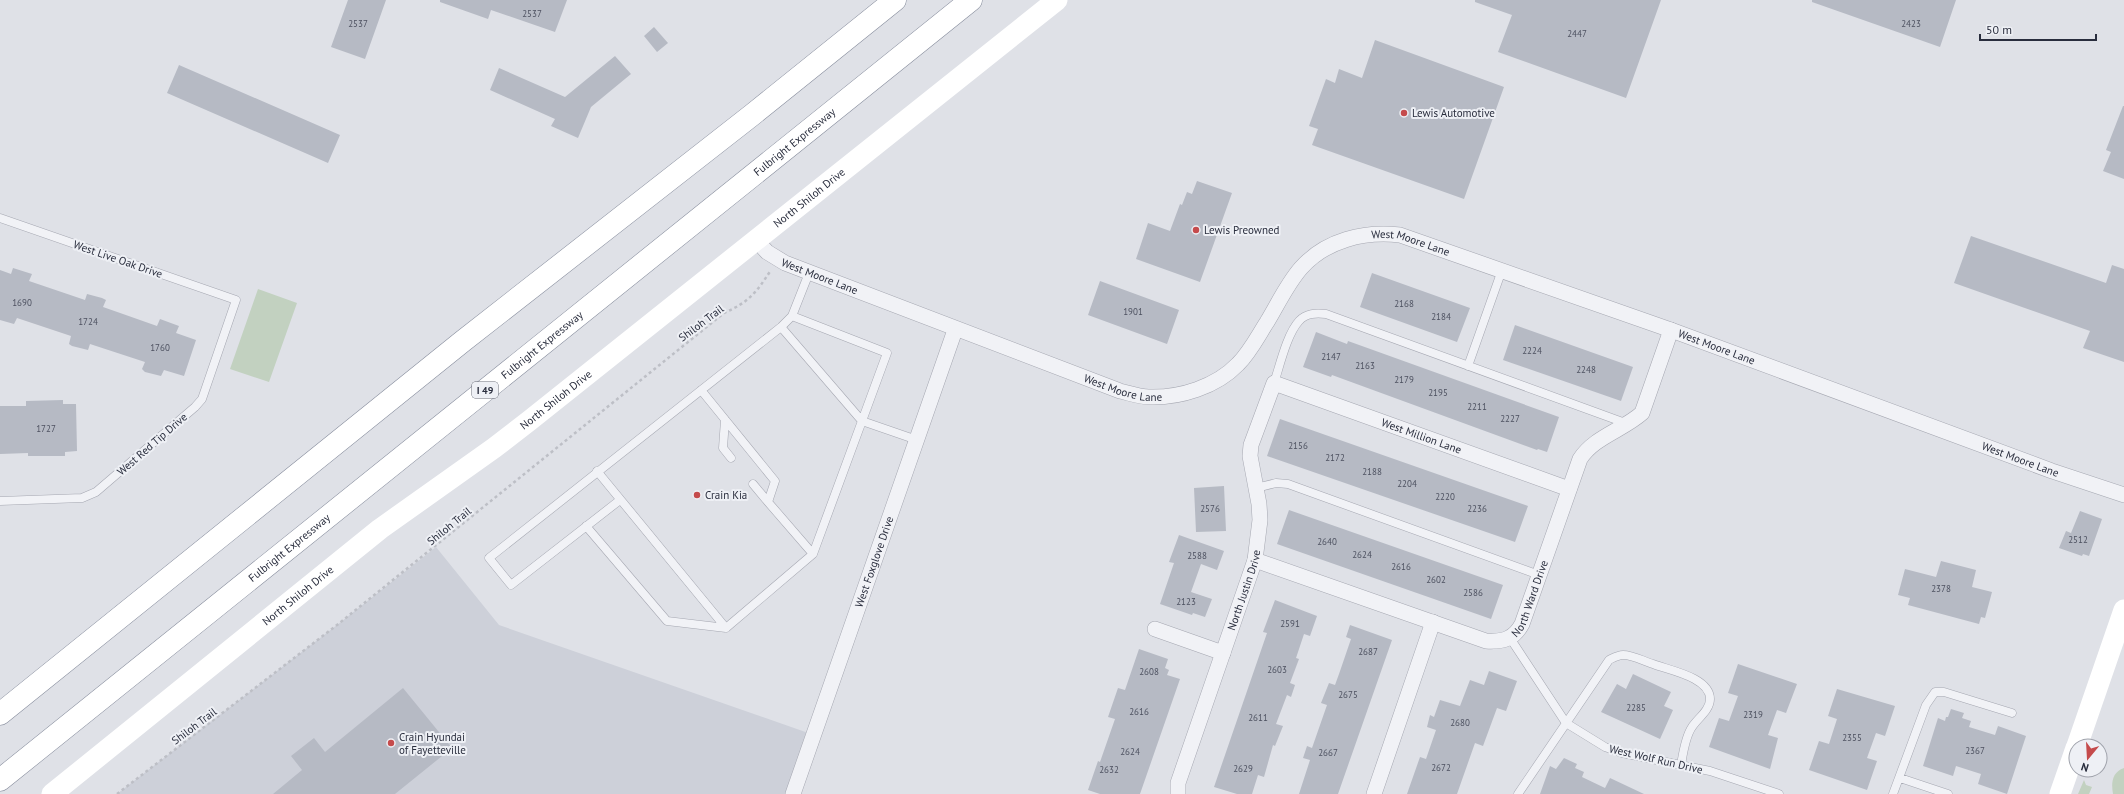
<svg xmlns="http://www.w3.org/2000/svg" width="2124" height="794" font-family="'PT Sans',sans-serif">
	<style>
		.built { fill: #cdd0d9 }
		.green { fill: #c2d1c0 }
		.building { fill: #b6bac4 }
		.lines { fill: none; stroke-linecap: round; stroke-linejoin: round }
		.lane-casing { stroke: #a5a7b1; stroke-width: 9 }
		.street-casing { stroke: #a5a7b1; stroke-width: 16 }
		.highway-casing { stroke: #878d9d; stroke-width: 23 }
		.path { stroke: #bdbfc6; stroke-width: 2.5; stroke-dasharray: 3 3; stroke-linecap: butt }
		.lane { stroke: #f1f2f6; stroke-width: 8 }
		.street { stroke: #f1f2f6; stroke-width: 15 }
		.secondary { stroke: #fff; stroke-width: 21 }
		.highway { stroke: #fff; stroke-width: 22 }
		.poi-dot { fill: #c54b4c; stroke: #eef0f5; stroke-width: 1.5 }
		.labels { text-anchor: middle; stroke-width: 4; stroke-linejoin: round; paint-order: stroke }
		.number-label { font-size: 9px; fill: #4c505f }
		.shield { fill: #eef0f5; stroke: #646874; stroke-width: 1 }
		.shield-label { font-size: 10px; font-weight: bold; fill: #292d3d }
		.poi-label { font-size: 11px; fill: #292d3d; stroke: #eef0f5; text-anchor: start }
		.street-label { font-size: 11px; fill: #292d3d; stroke: #eef0f5 }
	</style>
	<rect width="100%" height="100%" fill="#dfe1e7"/>
	<path class="built" d="M436 547 499 625 814 735 793 794H117L337 625Z"/>
	<path class="green" d="M258 289 297 303 269 382 230 369Z
		M2124 768V794H2113C2111 783 2112 772 2124 768Z
		M2084 780 2086 785 2092 787 2089 794H2078Z"/>
	<path class="building" d="M348 0H386L365 59 331 47Z
		M440 0H567L555 32 491 10 488 19 440 2Z
		M1475 0H1661L1626 98 1498 52 1512 15 1475 2Z
		M1812 0H1956L1940 47 1812 2Z
		M654 27 668 43 657 52 644 36Z
		M1375 40 1504 87 1464 199 1312 145 1318 129 1309 126 1326 79 1335 83 1339 69 1362 78Z
		M615 56 631 74 591 107 578 138 551 126 555 119 490 90 499 68 565 97Z
		M179 65 340 135 328 163 167 93Z
		M2123 106H2124V179L2103 171 2111 152 2106 150Z
		M1197 181 1232 193 1200 282 1136 259 1148 223 1170 231 1180 204 1182 205 1187 192 1192 194Z
		M1971 236 2106 283 2112 265 2124 269V362L2083 348 2090 331 1954 283Z
		M13 268 32 274 29 281 85 300 87 294 102 298 106 300 103 307 123 314 157 326 160 319 179 326 176 333 196 340 184 376 164 370 161 376 145 372 142 369 145 362 90 344 88 350 72 346 69 344 71 336 17 318 14 324 0 320V270L11 274Z
		M1372 273 1470 308 1457 342 1360 307Z
		M1100 281 1179 310 1167 344 1088 315Z
		M1515 325 1633 367 1621 401 1503 360Z
		M1316 332 1347 344 1348 341 1559 417 1547 452 1538 449 1537 450 1332 375 1331 377 1303 367Z
		M63 400V404H76L77 451 65 452V456H28V453L0 454V406H26V401Z
		M1280 419 1528 506 1515 542 1267 456Z
		M1224 486 1226 531 1196 532 1194 488Z
		M1289 510 1503 585 1491 619 1277 544Z
		M2080 511 2102 519 2089 556 2083 554 2082 556 2059 548 2066 531 2071 533Z
		M1179 535 1224 551 1217 570 1201 564 1191 592 1212 599 1205 617 1193 613 1192 615 1160 604 1174 563 1169 562Z
		M1941 561 1976 570 1972 587 1992 592 1985 618 1981 617 1979 624 1908 605 1910 598 1898 595 1905 569 1936 577Z
		M1275 600 1317 616 1310 636 1304 634 1296 658 1299 659 1290 683 1295 685 1291 697 1287 695 1276 724 1283 726 1275 746 1273 745 1264 777 1258 775 1252 794H1237L1214 787 1267 633 1263 632Z
		M1350 625 1392 640 1338 794H1299L1310 760 1303 758 1307 746 1312 748 1327 705 1321 703 1329 683 1335 685 1339 674 1351 639 1346 637Z
		M1139 649 1168 659 1165 668 1169 670 1167 675 1180 679 1140 794H1100L1088 790 1098 761 1100 762 1115 719 1108 717 1118 688 1125 690Z
		M1738 664 1797 684 1786 713 1777 710 1768 735 1778 738 1770 769 1709 747 1719 718 1729 721 1738 696 1728 693Z
		M1489 671 1517 681 1506 711 1497 708 1483 746 1475 743 1457 794H1407L1420 757 1426 759 1436 730 1427 727 1430 715 1434 717 1440 700 1460 706 1470 680 1484 685Z
		M1633 674 1671 692 1664 706 1673 710 1660 739 1601 712 1617 684 1626 689Z
		M403 688 452 748 395 794H273L302 770 291 756 314 738 325 752Z
		M1837 689 1895 706 1885 736 1876 733 1867 758 1877 761 1867 790 1809 770 1819 741 1829 744 1837 719 1828 716Z
		M1951 709 1964 713 1962 718 1971 721 1969 727 1995 735 1998 726 2026 736 2007 794 1978 784 1981 774 1956 766 1953 776 1923 766 1938 718 1945 721 1946 717H1948Z
		M1564 758 1577 764 1575 768 1584 772 1582 777 1605 788 1610 778 1644 794H1540L1550 766 1556 769Z"/>
	<g class="lines">
		<g class="lane-casing">
			<path id="lane" d="M0 218 236 300 202 399 195 407 96 492 82 498 0 501
				M792 316 887 353 862 421 917 440
				M1468 366 1502 270
				M1274 383C1280 365 1287 334 1299 321 1306 313 1316 313 1326 314L1628 424
				M701 390 775 481 768 502 813 554
				M725 420 723 448 731 458
				M597 471 726 628 813 554 862 421 781 327
				M753 484 768 502
				M1256 488 1276 483 1288 484 1539 575
				M620 500 511 585 489 558 781 327 792 316 809 273
				M586 526 667 621 726 628
				M1510 638 1566 723 1605 747 1622 753 1710 771 1779 794
				M1900 778 1948 794
				M1518 794 1609 660C1613 658 1618 655 1623 655 1633 655 1643 661 1653 664 1668 670 1710 677 1710 699 1710 710 1698 718 1692 727 1685 737 1683 754 1681 765
				M1893 794 1926 705 1935 692H1944L2012 713"/>
		</g>
		<g class="street-casing">
			<g id="street">
				<path id="s1" d="M757 241 767 252 785 263 1120 391C1129 393 1140 397 1149 397 1180 398 1216 387 1238 364 1250 352 1258 336 1267 322 1278 304 1287 284 1301 268 1326 240 1364 231 1400 235L1671 330 2052 471 2124 495"/>
				<path id="s2" d="M1255 560 1486 641C1503 642 1514 639 1522 624L1580 459C1594 437 1623 430 1642 413L1671 330"/>
				<path d="M1155 629 1223 653"/>
				<path id="s3" d="M793 794 955 330"/>
				<path id="s4" d="M1178 794V783L1255 560 1260 520 1259 504 1250 456 1251 445 1274 383 1569 489"/>
				<path d="M1374 794 1433 622"/>
			</g>
		</g>
		<g class="highway-casing">
			<g id="highway">
				<path d="M0 714 463 341 752 115 895 0"/>
				<path id="s6" d="M0 780 971 0"/>
			</g>
		</g>
		<path class="path" d="M117 794 337 625 724 313C749 302 756 293 771 270"/>
		<use href="#lane" class="lane"/>
		<use href="#street" class="street"/>
		<g class="secondary">
			<path d="M2077 746 2124 610"/>
			<path id="s5" d="M52 794 380 529 494 448 529 421 1057 0"/>
			<path d="M2060 794 2076 748"/>
		</g>
		<use href="#highway" class="highway"/>
	</g>
	<g class="poi-dot">
		<circle cx="1404" cy="113" r="4"/>
		<circle cx="1196" cy="230" r="4"/>
		<circle cx="697" cy="495" r="4"/>
		<circle cx="391" cy="743" r="4"/>
	</g>
	<g class="labels">
		<g class="number-label">
			<text x="532" y="17">2537</text>
			<text x="358" y="27">2537</text>
			<text x="1911" y="27">2423</text>
			<text x="1577" y="37">2447</text>
			<text x="22" y="306">1690</text>
			<text x="1404" y="307">2168</text>
			<text x="1133" y="315">1901</text>
			<text x="1441" y="320">2184</text>
			<text x="88" y="325">1724</text>
			<text x="160" y="351">1760</text>
			<text x="1532" y="354">2224</text>
			<text x="1331" y="360">2147</text>
			<text x="1365" y="369">2163</text>
			<text x="1586" y="373">2248</text>
			<text x="1404" y="383">2179</text>
			<text x="1438" y="396">2195</text>
			<text x="1477" y="410">2211</text>
			<text x="1510" y="422">2227</text>
			<text x="46" y="432">1727</text>
			<text x="1298" y="449">2156</text>
			<text x="1335" y="461">2172</text>
			<text x="1372" y="475">2188</text>
			<text x="1407" y="487">2204</text>
			<text x="1445" y="500">2220</text>
			<text x="1210" y="512">2576</text>
			<text x="1477" y="512">2236</text>
			<text x="2078" y="543">2512</text>
			<text x="1327" y="545">2640</text>
			<text x="1362" y="558">2624</text>
			<text x="1197" y="559">2588</text>
			<text x="1401" y="570">2616</text>
			<text x="1436" y="583">2602</text>
			<text x="1941" y="592">2378</text>
			<text x="1473" y="596">2586</text>
			<text x="1186" y="605">2123</text>
			<text x="1290" y="627">2591</text>
			<text x="1368" y="655">2687</text>
			<text x="1277" y="673">2603</text>
			<text x="1149" y="675">2608</text>
			<text x="1348" y="698">2675</text>
			<text x="1636" y="711">2285</text>
			<text x="1139" y="715">2616</text>
			<text x="1753" y="718">2319</text>
			<text x="1258" y="721">2611</text>
			<text x="1460" y="726">2680</text>
			<text x="1852" y="741">2355</text>
			<text x="1975" y="754">2367</text>
			<text x="1130" y="755">2624</text>
			<text x="1328" y="756">2667</text>
			<text x="1441" y="771">2672</text>
			<text x="1243" y="772">2629</text>
			<text x="1109" y="773">2632</text>
		</g>
		<rect class="shield" x="472" y="382" width="26" height="16" rx="3"/>
		<g class="shield-label">
			<text x="485" y="394">I 49</text>
		</g>
		<g class="poi-label">
			<text x="1412" y="117">Lewis Automotive</text>
			<text x="1204" y="234">Lewis Preowned</text>
			<text x="705" y="499">Crain Kia</text>
			<text x="399" y="741">Crain Hyundai<tspan x="399" dy="13">of Fayetteville</tspan></text>
		</g>
		<g class="street-label">
			<text dy="4" stroke="none"><textPath href="#s6" startOffset="1019">Fulbright Expressway</textPath></text>
			<text dy="4" stroke="none"><textPath href="#s5" startOffset="964">North Shiloh Drive</textPath></text>
			<text dy="4" stroke="none"><textPath href="#s1" startOffset="757">West Moore Lane</textPath></text>
			<text transform="translate(118 259) rotate(19)" y="4">West Live Oak Drive</text>
			<text dy="4" stroke="none"><textPath href="#s1" startOffset="73">West Moore Lane</textPath></text>
			<text transform="translate(701 323) rotate(-37)" y="4">Shiloh Trail</text>
			<text dy="4" stroke="none"><textPath href="#s6" startOffset="695">Fulbright Expressway</textPath></text>
			<text dy="4" stroke="none"><textPath href="#s1" startOffset="1081">West Moore Lane</textPath></text>
			<text dy="4" stroke="none"><textPath href="#s1" startOffset="397">West Moore Lane</textPath></text>
			<text dy="4" stroke="none"><textPath href="#s5" startOffset="640">North Shiloh Drive</textPath></text>
			<text dy="4" stroke="none"><textPath href="#s4" startOffset="586">West Million Lane</textPath></text>
			<text transform="translate(152 444) rotate(-41)" y="4">West Red Tip Drive</text>
			<text dy="4" stroke="none"><textPath href="#s1" startOffset="1405">West Moore Lane</textPath></text>
			<text transform="translate(449 526) rotate(-39)" y="4">Shiloh Trail</text>
			<text dy="4" stroke="none"><textPath href="#s6" startOffset="371">Fulbright Expressway</textPath></text>
			<text dy="4" stroke="none"><textPath href="#s3" startOffset="246">West Foxglove Drive</textPath></text>
			<text dy="4" stroke="none"><textPath href="#s4" startOffset="215">North Justin Drive</textPath></text>
			<text dy="4" stroke="none"><textPath href="#s5" startOffset="316">North Shiloh Drive</textPath></text>
			<text dy="4" stroke="none"><textPath href="#s2" startOffset="314">North Ward Drive</textPath></text>
			<text transform="translate(194 726) rotate(-37)" y="4">Shiloh Trail</text>
			<text transform="translate(1656 759) rotate(13)" y="4">West Wolf Run Drive</text>
		</g>
	</g>
	<g transform="translate(2088 758) rotate(198)"><circle r="19" fill="#eef0f5" stroke="#9fa2ab"/>
	<path d="M0-3L7 15L0 10L-7 15Z" fill="#c54b4c"/>
	<text y="-6" font-size="11" font-weight="bold" text-anchor="middle" fill="#292d3d">N</text>
	</g>
	<path d="M1980 34v6h116v-6" fill="none" stroke="#292d3d" stroke-width="2"/>
	<text x="1986" y="34" font-size="12" fill="#292d3d" stroke="#eef0f5" stroke-width="3" paint-order="stroke">50 m</text>
</svg>
